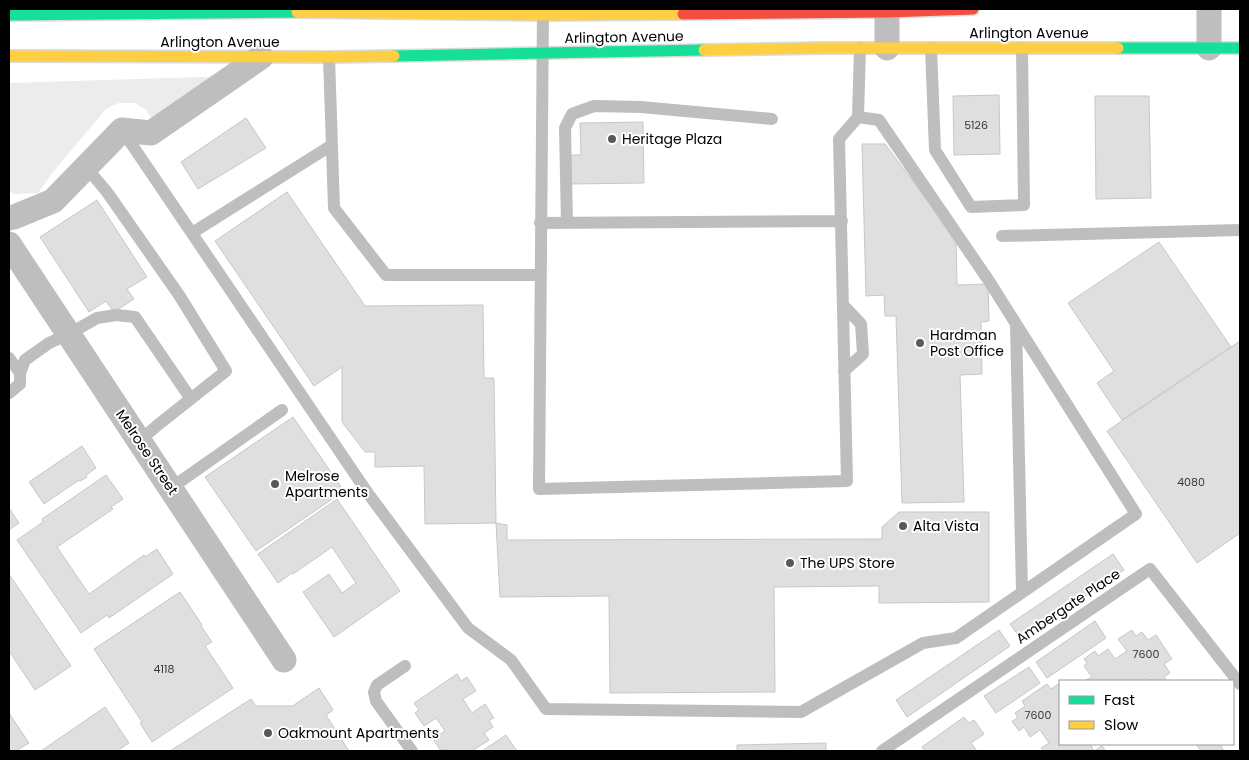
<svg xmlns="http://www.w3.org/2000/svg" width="1249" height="760" font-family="Poppins,sans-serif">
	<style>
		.green { fill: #ececec }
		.building { fill: #dfdfdf; stroke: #c7c7c7 }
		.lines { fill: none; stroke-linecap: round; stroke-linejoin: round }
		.fast-casing { stroke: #dbdbdb; stroke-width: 14 }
		.slow-casing { stroke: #dbdbdb; stroke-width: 14 }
		.jam-casing { stroke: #dbdbdb; stroke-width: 14 }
		.lane { stroke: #bebebe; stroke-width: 12 }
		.street { stroke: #bebebe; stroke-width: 25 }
		.fast { stroke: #16e098; stroke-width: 11 }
		.slow { stroke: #ffcf43; stroke-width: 11 }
		.jam { stroke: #f24e42; stroke-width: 11 }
		.poi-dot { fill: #595959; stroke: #fff; stroke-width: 2 }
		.labels { text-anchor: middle; stroke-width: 4; stroke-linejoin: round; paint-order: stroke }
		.number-label { font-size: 11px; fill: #383838 }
		.street-label { font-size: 14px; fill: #000; stroke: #fff }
		.poi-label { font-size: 14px; fill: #000; stroke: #fff; text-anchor: start }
	</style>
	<rect width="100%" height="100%" fill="#fff"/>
	<path class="green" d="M235 76 155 124 146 110 135 103H119L106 109 52 173 38 193 13 194 9 189V83Z"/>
	<path class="building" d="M999 95 1000 154 954 155 953 96Z
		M1095 96H1149L1151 198 1096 199Z
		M246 118 266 148 198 189 181 162Z
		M643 122 644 183 570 184V155H581L580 123Z
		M862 144H885L956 239 957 285 988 284 989 321 981 322 982 374 960 375 964 502 902 503 896 316H885L884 295 866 296Z
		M287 192 365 306 483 305 484 378H494L496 523 425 524 424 466 375 467V452H365L342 422V367L314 386 215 241Z
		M97 200 147 277 127 289 134 299 114 312 106 301 89 312 40 237Z
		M1159 242 1231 347 1122 420 1097 383 1114 371 1068 303Z
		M1240 341V533L1197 563 1107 431Z
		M293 417 344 491 256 551 205 477Z
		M82 446 96 468 86 475 87 477 80 481 79 480 44 504 29 482Z
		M106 475 123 499 111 507 113 509 57 547 89 594 144 555 145 557 157 549 173 574 109 618 107 615 81 633 17 540 43 522 42 519Z
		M337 499 400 591 334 637 303 592 329 574 342 593 356 583 332 547 293 574 292 573 278 583 258 554Z
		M9 508 19 523 9 530Z
		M899 512H989V602L879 603V586L774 587 775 692 610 693 609 596 500 597 496 523 507 525V540L882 539V527Z
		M1113 554 1124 570 1021 639 1010 624Z
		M9 574 71 666 35 690 9 651Z
		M180 592 202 625 201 626 212 642 205 646 233 688 152 742 140 723 142 722 94 649Z
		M1095 621 1106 638 1047 678 1036 662Z
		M999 630 1010 646 907 717 896 700Z
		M1132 630 1136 636 1142 632 1148 640 1156 635 1172 659 1164 664 1170 673 1164 677 1167 681H1148L1146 678 1141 681H1087L1086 680 1092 677 1084 666 1087 663 1084 659 1095 651 1098 656 1108 649 1115 659 1127 651 1118 639Z
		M1029 667 1040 683 996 713 984 696Z
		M457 674 461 681 467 677 476 691 463 699 472 713 485 704 494 718 489 720 493 727 484 733 489 740 472 751H448L446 749 441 751 433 739 445 731 436 718 424 726 415 713 419 710 414 703Z
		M1060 683V744H1090L1094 751 1102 746 1106 751H1044L1041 748 1049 743 1040 730 1030 737 1024 727 1019 731 1012 721 1018 718 1015 713 1025 706 1022 701 1047 684 1051 689Z
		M319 688 333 710 326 715 349 751H170L251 699 256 706H294V705Z
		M105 707 129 743 117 751H41Z
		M9 713 29 743 16 751H9Z
		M964 717 969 723 974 720 984 734 971 743 977 751H925L922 747Z
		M506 735 517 751H482Z
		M826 743V751H737V745Z
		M1196 744H1220L1224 751H1201Z"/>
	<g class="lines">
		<g class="fast-casing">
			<path id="fast" d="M9 15 297 12
				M1118 48H1240
				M394 56 704 50"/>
		</g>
		<g class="slow-casing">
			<path id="slow" d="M297 12 543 15 683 14
				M704 50 823 48H1118
				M9 56 329 57 394 56"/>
		</g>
		<g class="jam-casing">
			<path id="jam" d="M683 14 887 12 973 9"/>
		</g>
		<path class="lane" d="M543 11 539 489 847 481 839 139 858 117 860 48
			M931 48 935 150 971 207 1024 205 1022 48
			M329 57 334 208 386 275H540
			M122 130 367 492 468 628 511 660 546 709 801 712 923 643 956 638 1136 514 989 281 879 120 858 117
			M86 167 107 192 179 295 226 371 159 424 139 441
			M540 223 842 221
			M567 223 565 128 572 114 594 106 641 107 772 119
			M192 233 332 145
			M1002 236 1240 230
			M843 305 861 324 863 354 844 371
			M1016 324 1022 592
			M9 358 20 373
			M9 393 20 384V373L25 360 49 343 69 334 97 318 116 315 135 317 191 399
			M171 488 282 410
			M405 666 377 685 374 692 376 701 412 751
			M882 751 1150 569 1240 684"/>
		<path class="street" d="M887 9V48
			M1209 9V48
			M9 218 14 217 53 201 122 130 151 133 261 57
			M9 244 284 660"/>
		<use href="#fast" class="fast"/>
		<use href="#slow" class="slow"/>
		<use href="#jam" class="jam"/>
	</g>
	<g class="poi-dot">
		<circle cx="612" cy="139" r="5"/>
		<circle cx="920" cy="343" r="5"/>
		<circle cx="275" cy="484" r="5"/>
		<circle cx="903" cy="526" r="5"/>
		<circle cx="790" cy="563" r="5"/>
		<circle cx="268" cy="733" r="5"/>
	</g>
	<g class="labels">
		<g class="number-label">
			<text x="976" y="129">5126</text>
			<text x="1191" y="486">4080</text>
			<text x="1146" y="658">7600</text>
			<text x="164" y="673">4118</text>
			<text x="1038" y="719">7600</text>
		</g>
		<g class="street-label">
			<text x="1029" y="38">Arlington Avenue</text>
			<text transform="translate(624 37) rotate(-1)" y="5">Arlington Avenue</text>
			<text x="220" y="47">Arlington Avenue</text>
			<text transform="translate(147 452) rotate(56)" y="5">Melrose Street</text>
			<text transform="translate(1068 606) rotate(-34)" y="5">Ambergate Place</text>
		</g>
		<g class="poi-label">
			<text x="622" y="144">Heritage Plaza</text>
			<text x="930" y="340">Hardman<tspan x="930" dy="16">Post Office</tspan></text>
			<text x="285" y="481">Melrose<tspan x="285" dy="16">Apartments</tspan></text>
			<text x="913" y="531">Alta Vista</text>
			<text x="800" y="568">The UPS Store</text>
			<text x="278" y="738">Oakmount Apartments</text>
		</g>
	</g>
	<rect width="1249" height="760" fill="none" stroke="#000000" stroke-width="20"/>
	<rect x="1059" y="680" width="175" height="65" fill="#ffffff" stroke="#999999"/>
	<rect x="1069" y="696" width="25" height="8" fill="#16e098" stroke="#999999"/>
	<text x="1104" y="705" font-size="15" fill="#000000">Fast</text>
	<rect x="1069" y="721" width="25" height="8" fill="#ffcf43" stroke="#999999"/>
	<text x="1104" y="730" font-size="15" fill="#000000">Slow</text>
</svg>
